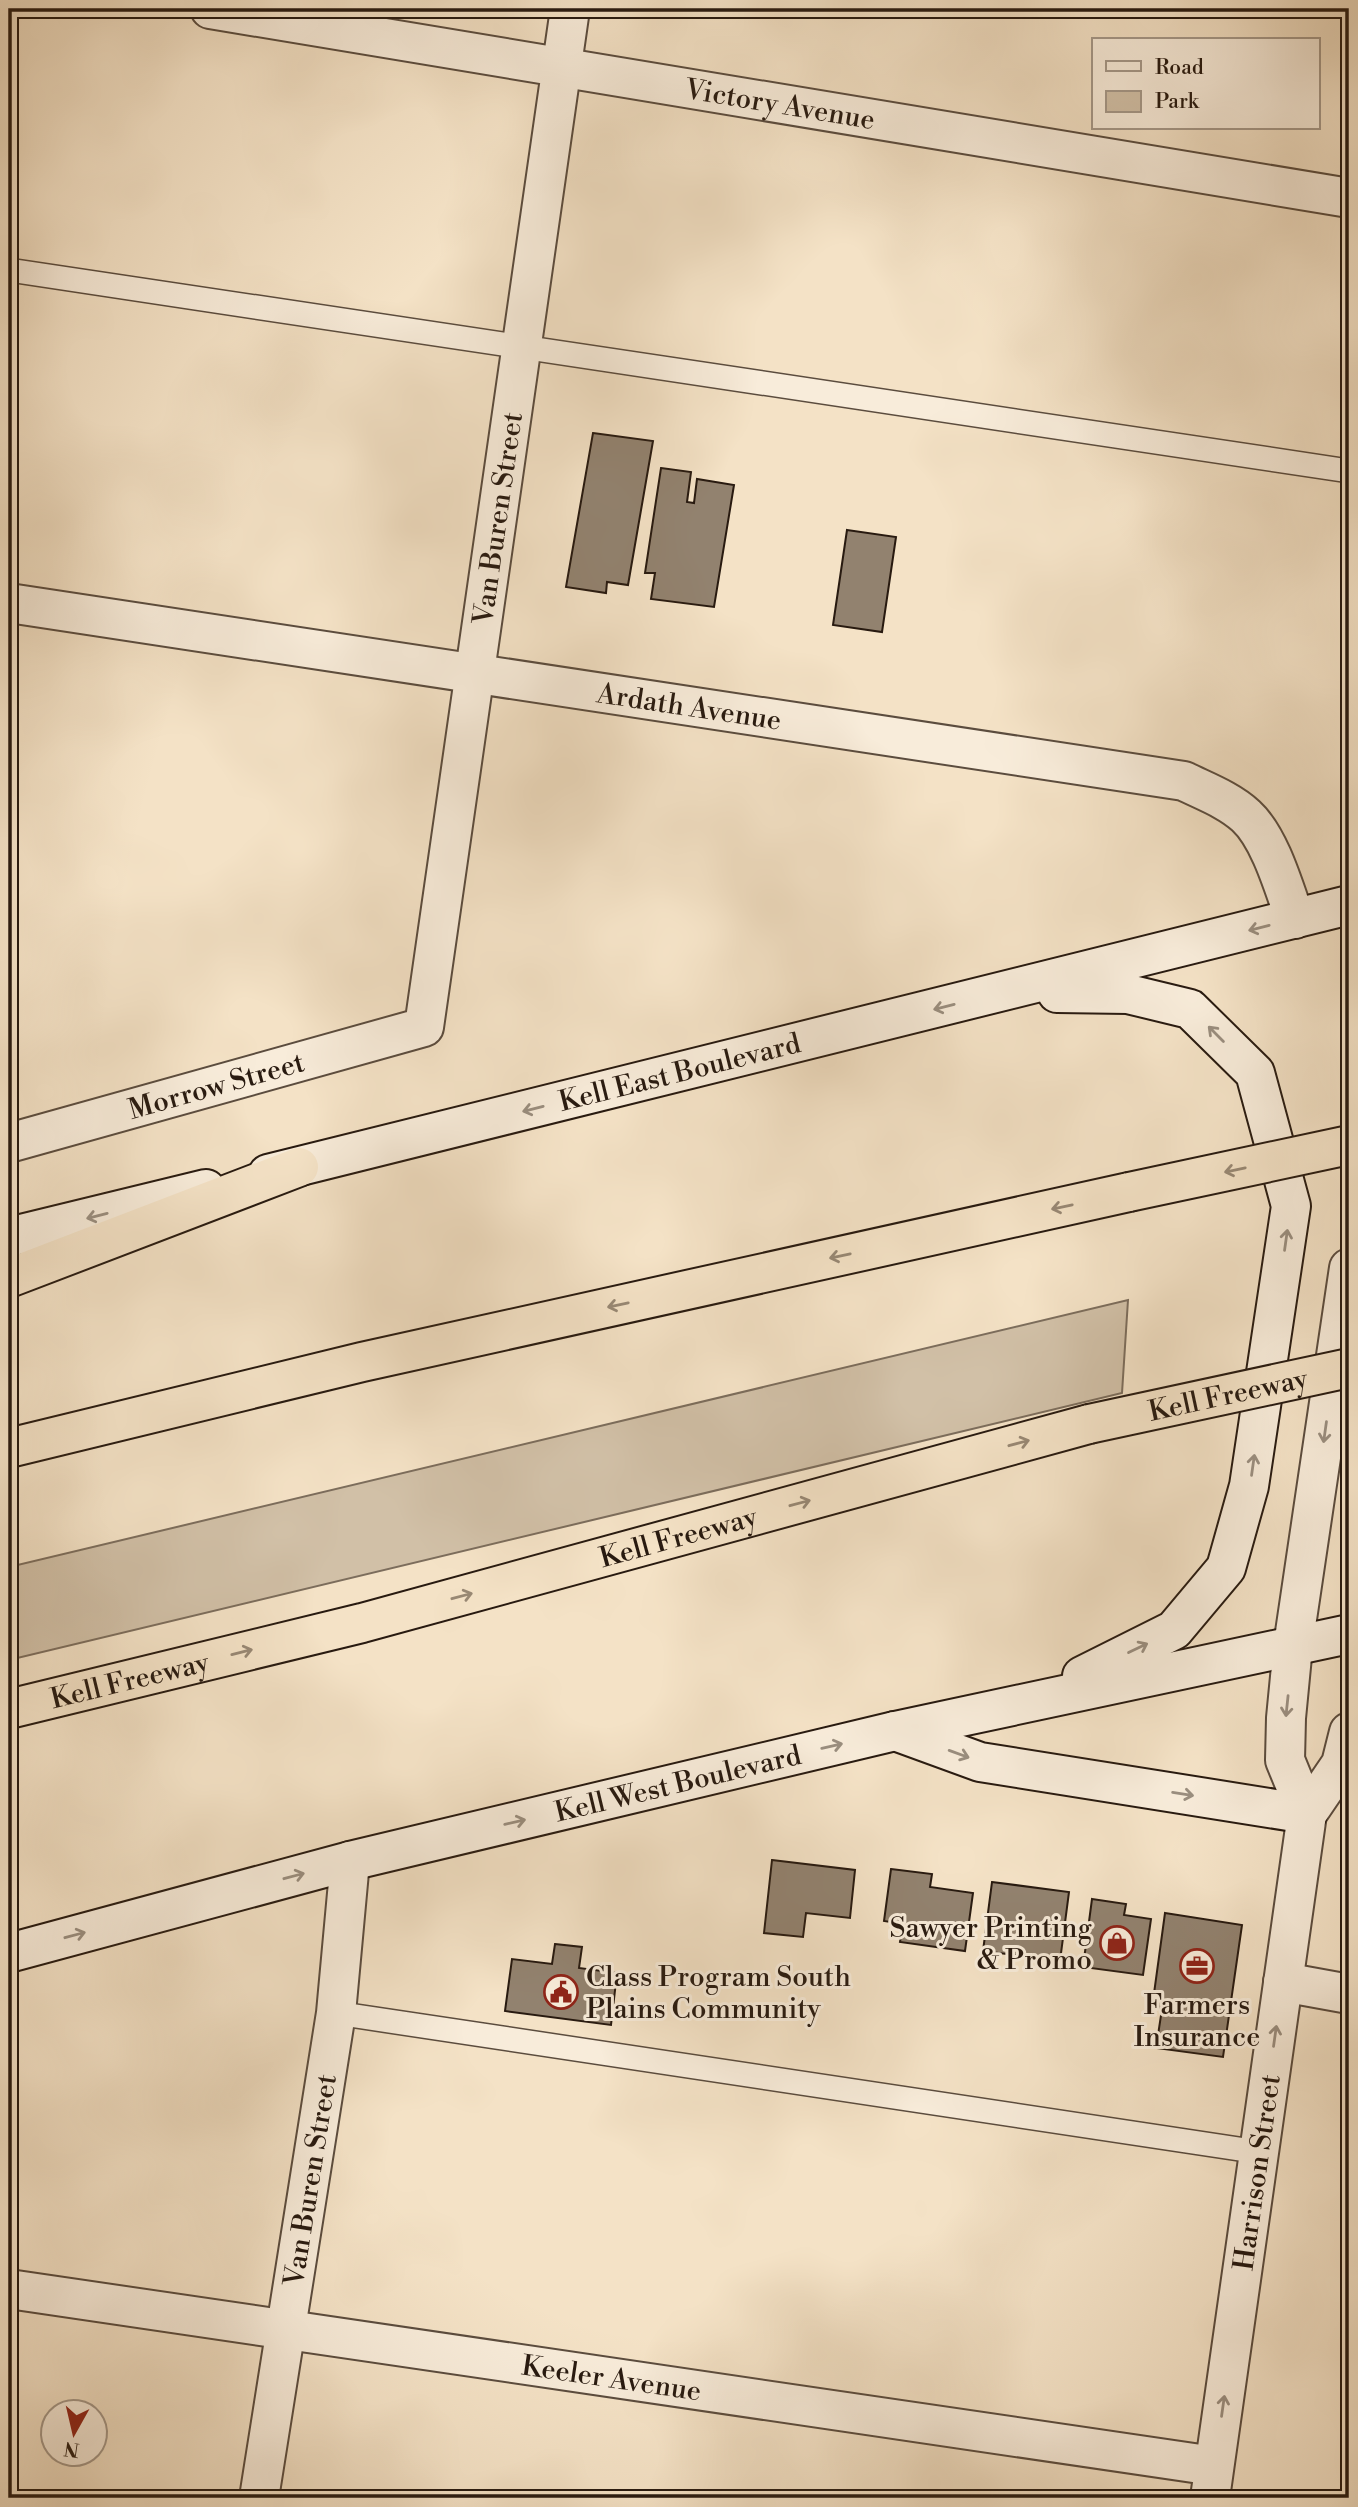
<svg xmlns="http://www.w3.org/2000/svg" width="1358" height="2507" font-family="'Libre Bodoni',serif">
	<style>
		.green { fill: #d1c0a7; stroke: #7c6d5c; stroke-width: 2 }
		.building { fill: #92826f; stroke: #281a10; stroke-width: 2 }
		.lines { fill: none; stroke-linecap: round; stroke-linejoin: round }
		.service-casing { stroke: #5b4c3e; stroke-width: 26 }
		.minor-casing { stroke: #5b4c3e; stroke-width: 42 }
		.tertiary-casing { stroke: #5b4c3e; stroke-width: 42 }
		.secondary-casing { stroke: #281a10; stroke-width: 42 }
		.motorway-casing { stroke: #281a10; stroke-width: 42 }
		.service { stroke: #f8ecda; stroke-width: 23 }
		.minor { stroke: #f8ecda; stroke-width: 38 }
		.tertiary { stroke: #f8ecda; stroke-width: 38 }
		.secondary { stroke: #f8ecda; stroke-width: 38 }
		.motorway { stroke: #f4e2c6; stroke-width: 38 }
		.motorway-bridge-casing { stroke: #281a10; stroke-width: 42; stroke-linecap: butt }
		.motorway-bridge { stroke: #f4e2c6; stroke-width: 38 }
		.oneway { stroke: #9a8e7f }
		.oneway2 { stroke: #988874 }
		.labels { text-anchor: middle; stroke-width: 6; stroke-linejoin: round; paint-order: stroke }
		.street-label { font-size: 28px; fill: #281a10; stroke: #f8ecda }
		.poi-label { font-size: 28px; fill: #281a10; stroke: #f8ecda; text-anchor: end }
	</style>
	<rect width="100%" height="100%" fill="#f4e2c6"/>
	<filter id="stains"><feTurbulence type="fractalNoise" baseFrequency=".00286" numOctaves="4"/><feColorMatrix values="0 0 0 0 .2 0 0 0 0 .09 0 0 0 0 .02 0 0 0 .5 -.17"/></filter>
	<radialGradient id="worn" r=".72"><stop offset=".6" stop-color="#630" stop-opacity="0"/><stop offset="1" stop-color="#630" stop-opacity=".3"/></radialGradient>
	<path class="green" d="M1128 1300 1122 1393 9 1660V1567Z"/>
	<path class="building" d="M593 433 653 441 628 585 607 582 606 593 566 587Z
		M661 468 691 472 687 502 694 503 697 479 734 485 714 607 651 599 655 573H645Z
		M847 530 896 537 882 632 833 625Z
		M772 1860 855 1870 850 1918 806 1913 803 1937 764 1933Z
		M891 1869 932 1874 930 1887 973 1893 965 1951 900 1942 903 1924 884 1921Z
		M992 1882 1069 1892 1060 1961 983 1951Z
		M1092 1899 1126 1904 1124 1915 1151 1919 1143 1975 1083 1967Z
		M1165 1913 1242 1925 1223 2057 1156 2048 1162 2009 1152 2008Z
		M555 1944 582 1947 579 1968 617 1973 611 2025 505 2011 512 1959 552 1964Z"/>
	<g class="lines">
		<g class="service-casing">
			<path id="service" d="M9 270 1349 471
				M336 2013 1259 2152"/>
		</g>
		<g class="minor-casing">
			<g id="minor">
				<path id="s1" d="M210 9 1349 198"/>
				<path id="s2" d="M9 603 1184 781C1204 791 1229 800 1246 816 1270 838 1284 888 1295 919"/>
				<path id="s3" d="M9 1143 424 1027 570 9"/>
				<path d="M1283 1982 1349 1994"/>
				<path id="s4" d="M9 2289 1214 2466"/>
				<path id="s5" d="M259 2498 336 2013 350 1861"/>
			</g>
		</g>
		<g class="tertiary-casing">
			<g id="tertiary">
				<path d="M1307 1814 1285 1760 1286 1718 1293 1646 1349 1268"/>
				<path id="s6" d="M1210 2498 1307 1814 1341 1764 1349 1732"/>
			</g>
		</g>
		<g class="secondary-casing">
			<g id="secondary">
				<path d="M1057 993 1128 994 1190 1009 1255 1073 1291 1206 1249 1486 1226 1568 1174 1630 1082 1676"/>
				<path id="s7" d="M268 1174 1349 905"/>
				<path d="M9 1237 206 1189"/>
				<path d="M895 1731 980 1762 1307 1814"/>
				<path id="s8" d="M9 1953 350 1861 895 1731 1349 1634"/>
			</g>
		</g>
		<g class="motorway-casing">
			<g id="motorway">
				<path d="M9 1278 299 1167"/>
				<path d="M9 1448 362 1362 1129 1192"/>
				<path id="s9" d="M9 1709 362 1623 1089 1424"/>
			</g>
		</g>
		<use href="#service" class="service"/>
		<use href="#minor" class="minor"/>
		<use href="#tertiary" class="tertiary"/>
		<use href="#secondary" class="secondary"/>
		<use href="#motorway" class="motorway"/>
		<g class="motorway-bridge-casing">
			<g id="motorway-bridge">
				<path d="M1129 1192 1349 1145"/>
				<path id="s10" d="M1089 1424 1349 1368"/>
			</g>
		</g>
		<use href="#motorway-bridge" class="motorway-bridge"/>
	</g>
	<defs><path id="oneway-shaft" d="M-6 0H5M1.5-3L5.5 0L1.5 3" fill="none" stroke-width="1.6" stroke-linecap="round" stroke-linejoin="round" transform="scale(1.75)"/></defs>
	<g class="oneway">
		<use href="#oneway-shaft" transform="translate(1259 928) rotate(166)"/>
		<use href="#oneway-shaft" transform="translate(944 1007) rotate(166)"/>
		<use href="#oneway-shaft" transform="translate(1216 1034) rotate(-135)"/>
		<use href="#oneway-shaft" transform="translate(533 1109) rotate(166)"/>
		<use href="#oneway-shaft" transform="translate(97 1216) rotate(166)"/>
		<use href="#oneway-shaft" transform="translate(1286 1240) rotate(-82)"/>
		<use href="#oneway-shaft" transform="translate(1325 1432) rotate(98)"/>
		<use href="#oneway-shaft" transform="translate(1253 1465) rotate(-82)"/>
		<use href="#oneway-shaft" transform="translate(1138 1648) rotate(-26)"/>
		<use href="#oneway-shaft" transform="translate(1287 1706) rotate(96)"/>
		<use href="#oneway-shaft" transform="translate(832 1746) rotate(-13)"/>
		<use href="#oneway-shaft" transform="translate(959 1754) rotate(20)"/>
		<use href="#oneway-shaft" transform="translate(1183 1794) rotate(9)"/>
		<use href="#oneway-shaft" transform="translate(515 1822) rotate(-13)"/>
		<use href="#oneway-shaft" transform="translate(294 1876) rotate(-15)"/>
		<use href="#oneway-shaft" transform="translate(75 1935) rotate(-15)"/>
		<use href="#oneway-shaft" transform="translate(1275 2036) rotate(-82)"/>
		<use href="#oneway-shaft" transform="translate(1223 2406) rotate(-82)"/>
	</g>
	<g class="oneway2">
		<use href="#oneway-shaft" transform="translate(1235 1170) rotate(168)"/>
		<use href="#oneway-shaft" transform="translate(1062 1207) rotate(168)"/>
		<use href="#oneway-shaft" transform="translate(840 1256) rotate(168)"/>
		<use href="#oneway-shaft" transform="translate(618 1305) rotate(168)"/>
		<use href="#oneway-shaft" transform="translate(1019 1443) rotate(-15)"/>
		<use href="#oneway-shaft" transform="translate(800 1503) rotate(-15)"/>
		<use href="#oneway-shaft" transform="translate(462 1596) rotate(-15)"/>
		<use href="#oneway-shaft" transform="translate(242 1652) rotate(-14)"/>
	</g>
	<defs>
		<g id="shop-ring" transform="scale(1.75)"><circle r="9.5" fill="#f8ecda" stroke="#8f2418" stroke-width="1.5"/><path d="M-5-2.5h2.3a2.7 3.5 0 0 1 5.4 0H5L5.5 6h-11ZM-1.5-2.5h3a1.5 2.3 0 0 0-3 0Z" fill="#8f2418"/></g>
		<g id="office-ring" transform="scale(1.75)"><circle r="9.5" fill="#f8ecda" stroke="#8f2418" stroke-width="1.5"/><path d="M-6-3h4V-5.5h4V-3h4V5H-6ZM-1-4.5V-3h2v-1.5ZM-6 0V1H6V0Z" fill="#8f2418"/></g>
		<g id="civic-ring" transform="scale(1.75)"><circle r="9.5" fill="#f8ecda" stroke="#8f2418" stroke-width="1.5"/><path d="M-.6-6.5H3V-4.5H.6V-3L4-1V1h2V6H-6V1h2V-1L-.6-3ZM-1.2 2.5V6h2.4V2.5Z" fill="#8f2418"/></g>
	</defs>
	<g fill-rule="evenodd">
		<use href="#shop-ring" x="1117" y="1943"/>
		<use href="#office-ring" x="1197" y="1966"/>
		<use href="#civic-ring" x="561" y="1992"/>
	</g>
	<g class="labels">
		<g class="street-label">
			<text dy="10" stroke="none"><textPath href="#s1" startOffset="578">Victory Avenue</textPath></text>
			<text dy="10" stroke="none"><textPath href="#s3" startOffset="945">Van Buren Street</textPath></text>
			<text dy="10" stroke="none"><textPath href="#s2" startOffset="688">Ardath Avenue</textPath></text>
			<text dy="10" stroke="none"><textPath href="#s7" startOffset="424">Kell East Boulevard</textPath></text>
			<text dy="10" stroke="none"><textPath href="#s3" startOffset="215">Morrow Street</textPath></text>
			<text dy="10" stroke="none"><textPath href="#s10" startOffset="142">Kell Freeway</textPath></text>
			<text dy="10" stroke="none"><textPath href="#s9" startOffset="691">Kell Freeway</textPath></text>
			<text dy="10" stroke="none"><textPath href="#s9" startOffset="124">Kell Freeway</textPath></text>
			<text dy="10" stroke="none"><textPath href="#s8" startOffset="690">Kell West Boulevard</textPath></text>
			<text dy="10" stroke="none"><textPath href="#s6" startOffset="329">Harrison Street</textPath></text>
			<text dy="10" stroke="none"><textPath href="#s5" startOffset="322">Van Buren Street</textPath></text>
			<text dy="10" stroke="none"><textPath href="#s4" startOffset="609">Keeler Avenue</textPath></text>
		</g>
		<g class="poi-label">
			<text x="1092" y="1937">Sawyer Printing<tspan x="1092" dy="32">&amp; Promo</tspan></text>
			<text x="586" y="1986" text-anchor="start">Class Program South<tspan x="586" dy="32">Plains Community</tspan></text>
			<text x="1197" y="2014" text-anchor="middle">Farmers<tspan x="1197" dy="32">Insurance</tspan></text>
		</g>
	</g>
	<rect width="1358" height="2507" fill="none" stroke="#f4e2c6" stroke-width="35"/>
	<rect x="10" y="10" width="1337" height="2486" fill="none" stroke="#281a10" stroke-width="3.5"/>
	<rect x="18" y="18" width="1323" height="2472" fill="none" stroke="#281a10" stroke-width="2"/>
	<rect x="1092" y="38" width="228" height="91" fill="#f8ecda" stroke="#a59889" stroke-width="2"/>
	<rect x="1106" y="61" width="35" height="10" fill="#f8ecda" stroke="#a59889" stroke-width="2"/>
	<text x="1155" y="74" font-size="21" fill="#281a10">Road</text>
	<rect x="1106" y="91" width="35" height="21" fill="#d1c0a7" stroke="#a59889" stroke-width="2"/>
	<text x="1155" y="108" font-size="21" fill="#281a10">Park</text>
	<g transform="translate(74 2433) rotate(188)"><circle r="33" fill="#f8ecda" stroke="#a59889" stroke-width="2"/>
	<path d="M0-5L12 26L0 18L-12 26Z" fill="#8f2418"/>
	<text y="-10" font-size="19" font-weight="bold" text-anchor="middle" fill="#281a10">N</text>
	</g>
	<rect width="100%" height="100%" filter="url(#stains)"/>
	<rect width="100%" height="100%" fill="url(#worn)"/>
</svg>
